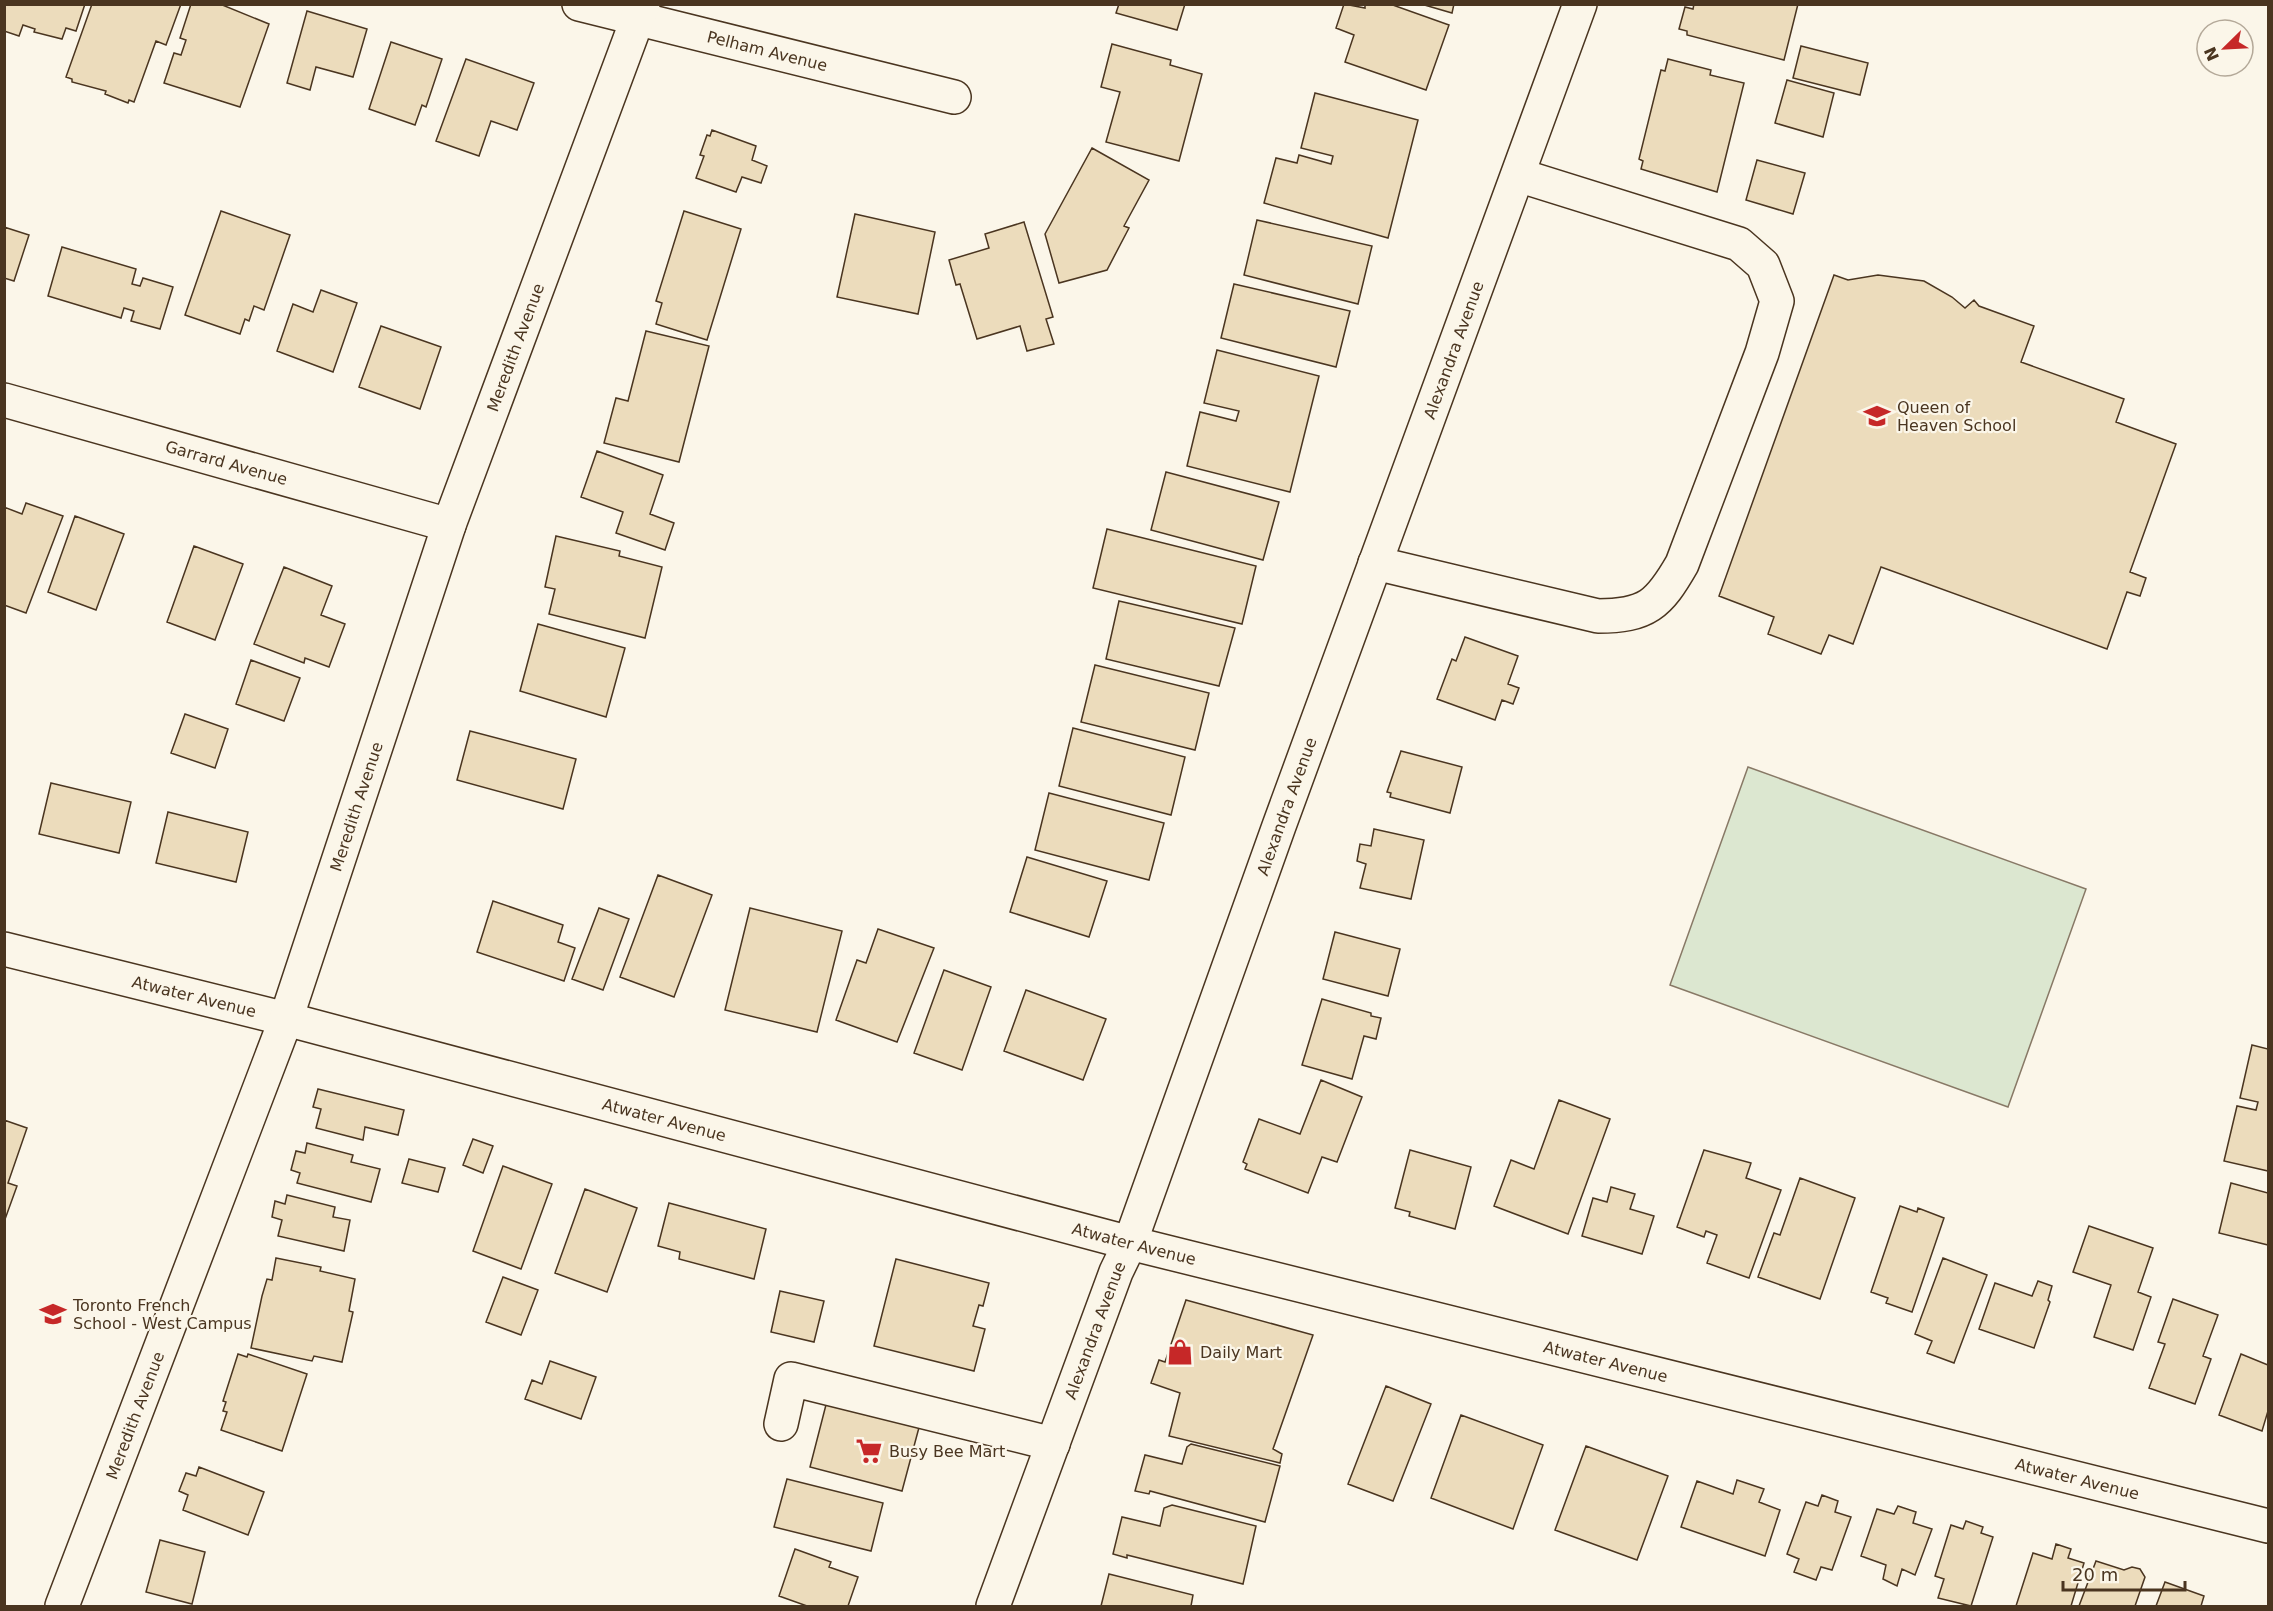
<svg xmlns="http://www.w3.org/2000/svg" width="2273" height="1611" font-family="'DejaVu Sans',sans-serif">
	<style>
		.green { fill: #dce7d0; stroke: #887966; stroke-width: 1.5 }
		.building { fill: #ecdcbc; stroke: #4a3520; stroke-width: 1.5 }
		.lines { fill: none; stroke-linecap: round; stroke-linejoin: round }
		.minor-casing { stroke: #4a3520; stroke-width: 36 }
		.minor { stroke: #fbf6e9; stroke-width: 33 }
		.labels { text-anchor: middle; stroke-width: 4.5; stroke-linejoin: round; paint-order: stroke }
		.street-label { font-size: 16px; fill: #4a3520; stroke: #fbf6e9 }
		.poi-label { font-size: 16px; fill: #4a3520; stroke: #fbf6e9; text-anchor: start }
	</style>
	<rect width="100%" height="100%" fill="#fbf6e9"/>
	<path class="green" d="M1748 767 2086 889 2008 1107 1670 985Z"/>
	<path class="building" d="M4 4H85L76 31 66 28 62 39 34 32 35 29 23 25 19 36 4 31Z
		M92 4H181L166 45 156 41 134 102 129 100 128 103 105 94 106 91 72 82V79L66 77Z
		M191 4H220L269 24 240 107 164 83 174 53 181 55 186 40 180 38Z
		M1119 4H1185L1177 30 1116 13Z
		M1344 4 1365 8V4H1390L1449 25 1426 90 1345 62 1354 35 1336 28Z
		M1421 4H1454L1452 13Z
		M1694 4H1798L1784 60 1687 35V31L1679 29 1685 7 1693 9Z
		M307 11 367 29 353 77 316 67 310 90 287 83Z
		M391 42 442 59 426 107 422 105 415 125 369 109Z
		M1112 44 1171 60 1170 65 1202 74 1179 161 1106 142 1120 92 1101 87Z
		M1801 46 1868 63 1860 95 1793 78Z
		M466 59 534 83 517 130 491 121 479 156 436 141Z
		M1668 59 1711 70 1710 75 1744 83 1717 192 1641 169 1643 161 1639 159 1661 70 1665 71Z
		M1787 80 1834 93 1823 137 1775 123Z
		M1315 93 1418 120 1388 238 1264 203 1276 158 1297 163 1299 155 1331 164 1333 156 1301 148Z
		M712 130 756 146 752 160 767 166 761 183 742 177 736 192 696 178 704 156 700 155 707 135 710 136Z
		M1092 148 1149 180 1124 226 1129 228 1107 270 1059 283 1045 234Z
		M1757 160 1805 173 1793 214 1746 200Z
		M221 211 290 235 264 310 254 306 249 321 245 319 240 334 185 315Z
		M684 211 741 229 707 340 656 324 662 303 656 301Z
		M855 214 935 232 918 314 837 297Z
		M1257 220 1372 246 1358 304 1244 275Z
		M1024 222 1053 317 1046 319 1054 344 1027 351 1020 326 977 339 960 284 956 285 949 260 989 248 985 234Z
		M4 227 29 235 14 281 4 278Z
		M62 247 136 269 132 284 140 286 143 278 173 287 160 329 131 321 134 311 124 308 121 318 48 296Z
		M1834 275 1848 280 1878 275 1924 281 1952 297 1965 308 1974 300 1979 306 2034 326 2021 362 2124 399 2116 422 2176 444 2130 572 2146 578 2140 596 2127 592 2107 649 1881 567 1853 644 1829 635 1821 654 1768 634 1774 617 1719 596Z
		M1234 284 1350 311 1336 367 1221 338Z
		M321 290 357 303 333 372 277 351 293 304 313 312Z
		M381 326 441 347 420 409 359 387Z
		M646 331 709 346 679 462 604 443 616 398 628 401Z
		M1217 350 1319 376 1290 492 1187 466 1200 412 1236 421 1239 411 1204 403Z
		M597 451 663 475 650 514 674 523 665 550 616 533 623 512 581 497Z
		M1166 472 1279 502 1263 560 1151 530Z
		M26 503 63 516 26 613 4 605V507L22 514Z
		M75 516 124 534 96 610 48 592Z
		M1107 529 1256 566 1242 624 1093 588Z
		M556 536 620 551 619 556 662 567 645 638 549 614 555 589 545 587Z
		M194 546 243 564 215 640 167 622Z
		M284 567 332 586 321 615 345 624 329 667 305 658 304 663 254 644Z
		M1119 601 1235 628 1219 686 1106 659Z
		M538 624 625 648 606 717 520 691Z
		M1465 637 1518 656 1508 684 1519 688 1513 704 1502 700 1495 720 1437 699 1452 659 1456 661Z
		M251 660 300 678 284 721 236 704Z
		M1095 665 1209 693 1195 750 1081 722Z
		M185 714 228 729 215 768 171 753Z
		M1073 728 1185 757 1171 815 1059 786Z
		M470 731 576 759 563 809 457 780Z
		M1401 751 1462 767 1450 813 1390 797 1391 793 1387 792Z
		M51 783 131 802 119 853 39 834Z
		M1049 793 1164 823 1149 880 1035 850Z
		M168 812 248 832 236 882 156 863Z
		M1374 829 1424 840 1411 899 1360 888 1366 864 1357 861 1360 844 1371 846Z
		M1027 857 1107 881 1089 937 1010 912Z
		M658 875 712 895 674 997 620 977Z
		M493 901 563 925 558 942 575 948 564 981 477 952Z
		M599 908 629 919 603 990 572 979Z
		M750 908 842 931 817 1032 725 1010Z
		M878 929 934 948 897 1042 836 1020 857 960 866 963Z
		M1335 932 1400 949 1388 996 1323 979Z
		M944 970 991 987 962 1070 914 1053Z
		M1026 990 1106 1019 1083 1080 1004 1051Z
		M1322 999 1371 1013V1016L1381 1018 1376 1039 1364 1036 1352 1079 1302 1065Z
		M2252 1045 2268 1049V1171L2224 1161 2237 1106 2256 1110 2258 1102 2240 1098Z
		M1321 1080 1362 1097 1337 1162 1322 1157 1308 1193 1245 1169 1247 1164 1243 1162 1259 1119 1300 1134Z
		M318 1089 404 1110 398 1135 365 1127 363 1140 316 1128 321 1109 313 1107Z
		M1559 1100 1610 1119 1568 1234 1494 1206 1511 1160 1534 1169Z
		M4 1120 27 1128 8 1183 17 1186 4 1222Z
		M473 1139 493 1146 483 1173 463 1165Z
		M307 1143 353 1155 351 1162 380 1169 371 1202 297 1183 300 1173 291 1170 296 1151 305 1153Z
		M1410 1150 1471 1167 1455 1229 1409 1216 1410 1212 1395 1208Z
		M1704 1150 1751 1163 1746 1178 1781 1190 1749 1278 1707 1263 1717 1235 1706 1231 1704 1237 1677 1227Z
		M409 1159 445 1168 438 1192 402 1183Z
		M503 1166 552 1184 521 1269 473 1251Z
		M1800 1178 1855 1198 1820 1299 1758 1277 1774 1233 1780 1235Z
		M2231 1183 2268 1193V1245L2219 1233Z
		M1611 1187 1635 1194 1630 1209 1654 1216 1642 1254 1582 1236 1593 1198 1607 1202Z
		M585 1189 637 1208 607 1292 555 1273Z
		M287 1195 335 1207 333 1217 350 1220 344 1251 278 1236 282 1220 272 1217 275 1201 285 1204Z
		M669 1203 766 1229 754 1279 679 1259 680 1252 658 1246Z
		M1900 1206 1917 1212 1918 1208 1944 1218 1912 1312 1886 1303 1888 1298 1871 1292Z
		M2089 1226 2153 1248 2138 1292 2151 1297 2133 1350 2094 1337 2111 1285 2073 1272Z
		M276 1258 321 1267 320 1271 355 1279 349 1311 353 1312 342 1362 314 1356 312 1361 251 1348 262 1296 267 1279 272 1280Z
		M1943 1258 1987 1275 1954 1363 1927 1353 1932 1341 1915 1334Z
		M896 1259 989 1283 983 1306 979 1305 973 1326 985 1329 974 1371 874 1346Z
		M503 1277 538 1290 521 1335 486 1322Z
		M2038 1281 2052 1286 2048 1300 2050 1302 2034 1348 1979 1329 1995 1283 2032 1296Z
		M780 1291 824 1301 814 1342 771 1332Z
		M2173 1299 2218 1315 2203 1356 2211 1359 2195 1404 2149 1388 2165 1344 2158 1342Z
		M1186 1300 1313 1335 1273 1449 1282 1454 1280 1463 1169 1436 1180 1393 1151 1383 1159 1360 1165 1362Z
		M238 1354 247 1357 248 1354 307 1374 282 1451 221 1430 227 1412 223 1411 226 1402 223 1401Z
		M2241 1354 2268 1365V1411L2262 1431 2219 1415Z
		M550 1361 596 1377 581 1419 525 1399 532 1380 542 1384Z
		M1386 1386 1431 1404 1393 1501 1348 1484Z
		M828 1397 921 1420 902 1491 810 1467Z
		M1461 1415 1543 1445 1513 1529 1431 1498Z
		M1191 1444 1280 1466 1265 1522 1150 1491 1149 1494 1135 1491 1145 1455 1182 1464 1187 1447Z
		M1586 1446 1668 1476 1637 1560 1555 1530Z
		M199 1467 264 1492 248 1535 183 1510 188 1495 179 1491 186 1473 196 1476Z
		M787 1479 883 1503 871 1551 774 1527Z
		M1737 1480 1764 1489 1759 1502 1780 1510 1765 1556 1681 1527 1697 1481 1733 1494Z
		M1822 1495 1838 1501 1835 1512 1851 1517 1832 1570 1821 1567 1816 1580 1794 1572 1799 1559 1787 1554 1806 1502 1818 1506Z
		M1172 1505 1256 1526 1243 1584 1127 1555V1558L1113 1554 1122 1517 1160 1526 1164 1508Z
		M1898 1506 1916 1512 1913 1523 1932 1529 1915 1575 1902 1569 1897 1586 1883 1579 1886 1565 1861 1556 1877 1509 1894 1514Z
		M1966 1521 1983 1527 1981 1533 1993 1537 1971 1606 1938 1598 1944 1579 1935 1576 1951 1525 1963 1529Z
		M160 1540 205 1552 192 1604 146 1592Z
		M2056 1544 2071 1549 2068 1558 2084 1563 2071 1606H2016L2033 1553 2052 1559Z
		M795 1549 831 1562 829 1567 858 1577 848 1606H807L779 1596Z
		M2096 1561 2124 1570 2132 1567 2140 1569 2145 1577 2135 1606H2079Z
		M1109 1574 1193 1595 1191 1606H1101Z
		M2165 1582 2204 1596 2201 1606H2156Z"/>
	<g class="lines">
		<g class="minor-casing">
			<g id="minor">
				<path id="s1" d="M579 4 954 97"/>
				<path id="s2" d="M4 400 449 525"/>
				<path d="M1375 563 1598 616C1647 616 1659 604 1682 564L1762 353 1777 301 1763 265 1739 244 1518 175"/>
				<path id="s3" d="M4 949 286 1019 1130 1243 2268 1526"/>
				<path d="M781 1424 791 1379 1053 1444"/>
				<path id="s4" d="M62 1606 286 1019 449 525 643 4"/>
				<path id="s5" d="M993 1606 1116 1272 1130 1243 1279 826 1580 4"/>
			</g>
		</g>
		<use href="#minor" class="minor"/>
	</g>
	<defs>
		<g id="school-bare" transform="scale(2.07)"><path d="M0-5L7-2L0 1L-7-2ZM-4 1L0 2.5L4 1V4Q0 6-4 4Z" fill="#c62828" stroke="#fbf6e9" stroke-width="2.5" paint-order="stroke"/></g>
		<g id="shop-bare" transform="scale(2.07)"><path d="M-5-2.5h2.3a2.7 3.5 0 0 1 5.4 0H5L5.5 6h-11ZM-1.5-2.5h3a1.5 2.3 0 0 0-3 0Z" fill="#c62828" stroke="#fbf6e9" stroke-width="2.5" paint-order="stroke"/></g>
		<g id="supermarket-bare" transform="scale(2.07)"><path d="M-6-5.5h2.5l.6 2H6L4.5 2H-2.5L-4.4-4H-6ZM-1.5 3.2a1.3 1.3 0 1 0 .1 0ZM3 3.2a1.3 1.3 0 1 0 .1 0Z" fill="#c62828" stroke="#fbf6e9" stroke-width="2.5" paint-order="stroke"/></g>
	</defs>
	<g fill-rule="evenodd">
		<use href="#school-bare" x="1877" y="416"/>
		<use href="#school-bare" x="53" y="1314"/>
		<use href="#shop-bare" x="1180" y="1352"/>
		<use href="#supermarket-bare" x="869" y="1451"/>
	</g>
	<g class="labels">
		<g class="street-label">
			<text dy="6" stroke="none"><textPath href="#s1" startOffset="194">Pelham Avenue</textPath></text>
			<text dy="6" stroke="none"><textPath href="#s4" startOffset="1338">Meredith Avenue</textPath></text>
			<text dy="6" stroke="none"><textPath href="#s5" startOffset="1338">Alexandra Avenue</textPath></text>
			<text dy="6" stroke="none"><textPath href="#s2" startOffset="231">Garrard Avenue</textPath></text>
			<text dy="6" stroke="none"><textPath href="#s5" startOffset="852">Alexandra Avenue</textPath></text>
			<text dy="6" stroke="none"><textPath href="#s4" startOffset="852">Meredith Avenue</textPath></text>
			<text dy="6" stroke="none"><textPath href="#s3" startOffset="196">Atwater Avenue</textPath></text>
			<text dy="6" stroke="none"><textPath href="#s3" startOffset="682">Atwater Avenue</textPath></text>
			<text dy="6" stroke="none"><textPath href="#s3" startOffset="1168">Atwater Avenue</textPath></text>
			<text dy="6" stroke="none"><textPath href="#s5" startOffset="294">Alexandra Avenue</textPath></text>
			<text dy="6" stroke="none"><textPath href="#s3" startOffset="1654">Atwater Avenue</textPath></text>
			<text dy="6" stroke="none"><textPath href="#s4" startOffset="204">Meredith Avenue</textPath></text>
			<text dy="6" stroke="none"><textPath href="#s3" startOffset="2140">Atwater Avenue</textPath></text>
		</g>
		<g class="poi-label">
			<text x="1897" y="413">Queen of<tspan x="1897" dy="18">Heaven School</tspan></text>
			<text x="73" y="1311">Toronto French<tspan x="73" dy="18">School - West Campus</tspan></text>
			<text x="1200" y="1358">Daily Mart</text>
			<text x="889" y="1457">Busy Bee Mart</text>
		</g>
	</g>
	<rect width="2273" height="1611" fill="none" stroke="#4a3520" stroke-width="12"/>
	<g transform="translate(2225 48) rotate(246)"><circle r="28" fill="#fbf6e9" stroke="#b4a999" stroke-width="1.5"/>
	<path d="M0-4.5L10 22L0 15L-10 22Z" fill="#c62828"/>
	<text y="-9" font-size="16" font-weight="bold" text-anchor="middle" fill="#4a3520">N</text>
	</g>
	<path d="M2063 1581v9h122v-9" fill="none" stroke="#4a3520" stroke-width="3"/>
	<text x="2072" y="1581" font-size="18" fill="#4a3520" stroke="#fbf6e9" stroke-width="4.5" paint-order="stroke">20 m</text>
</svg>
